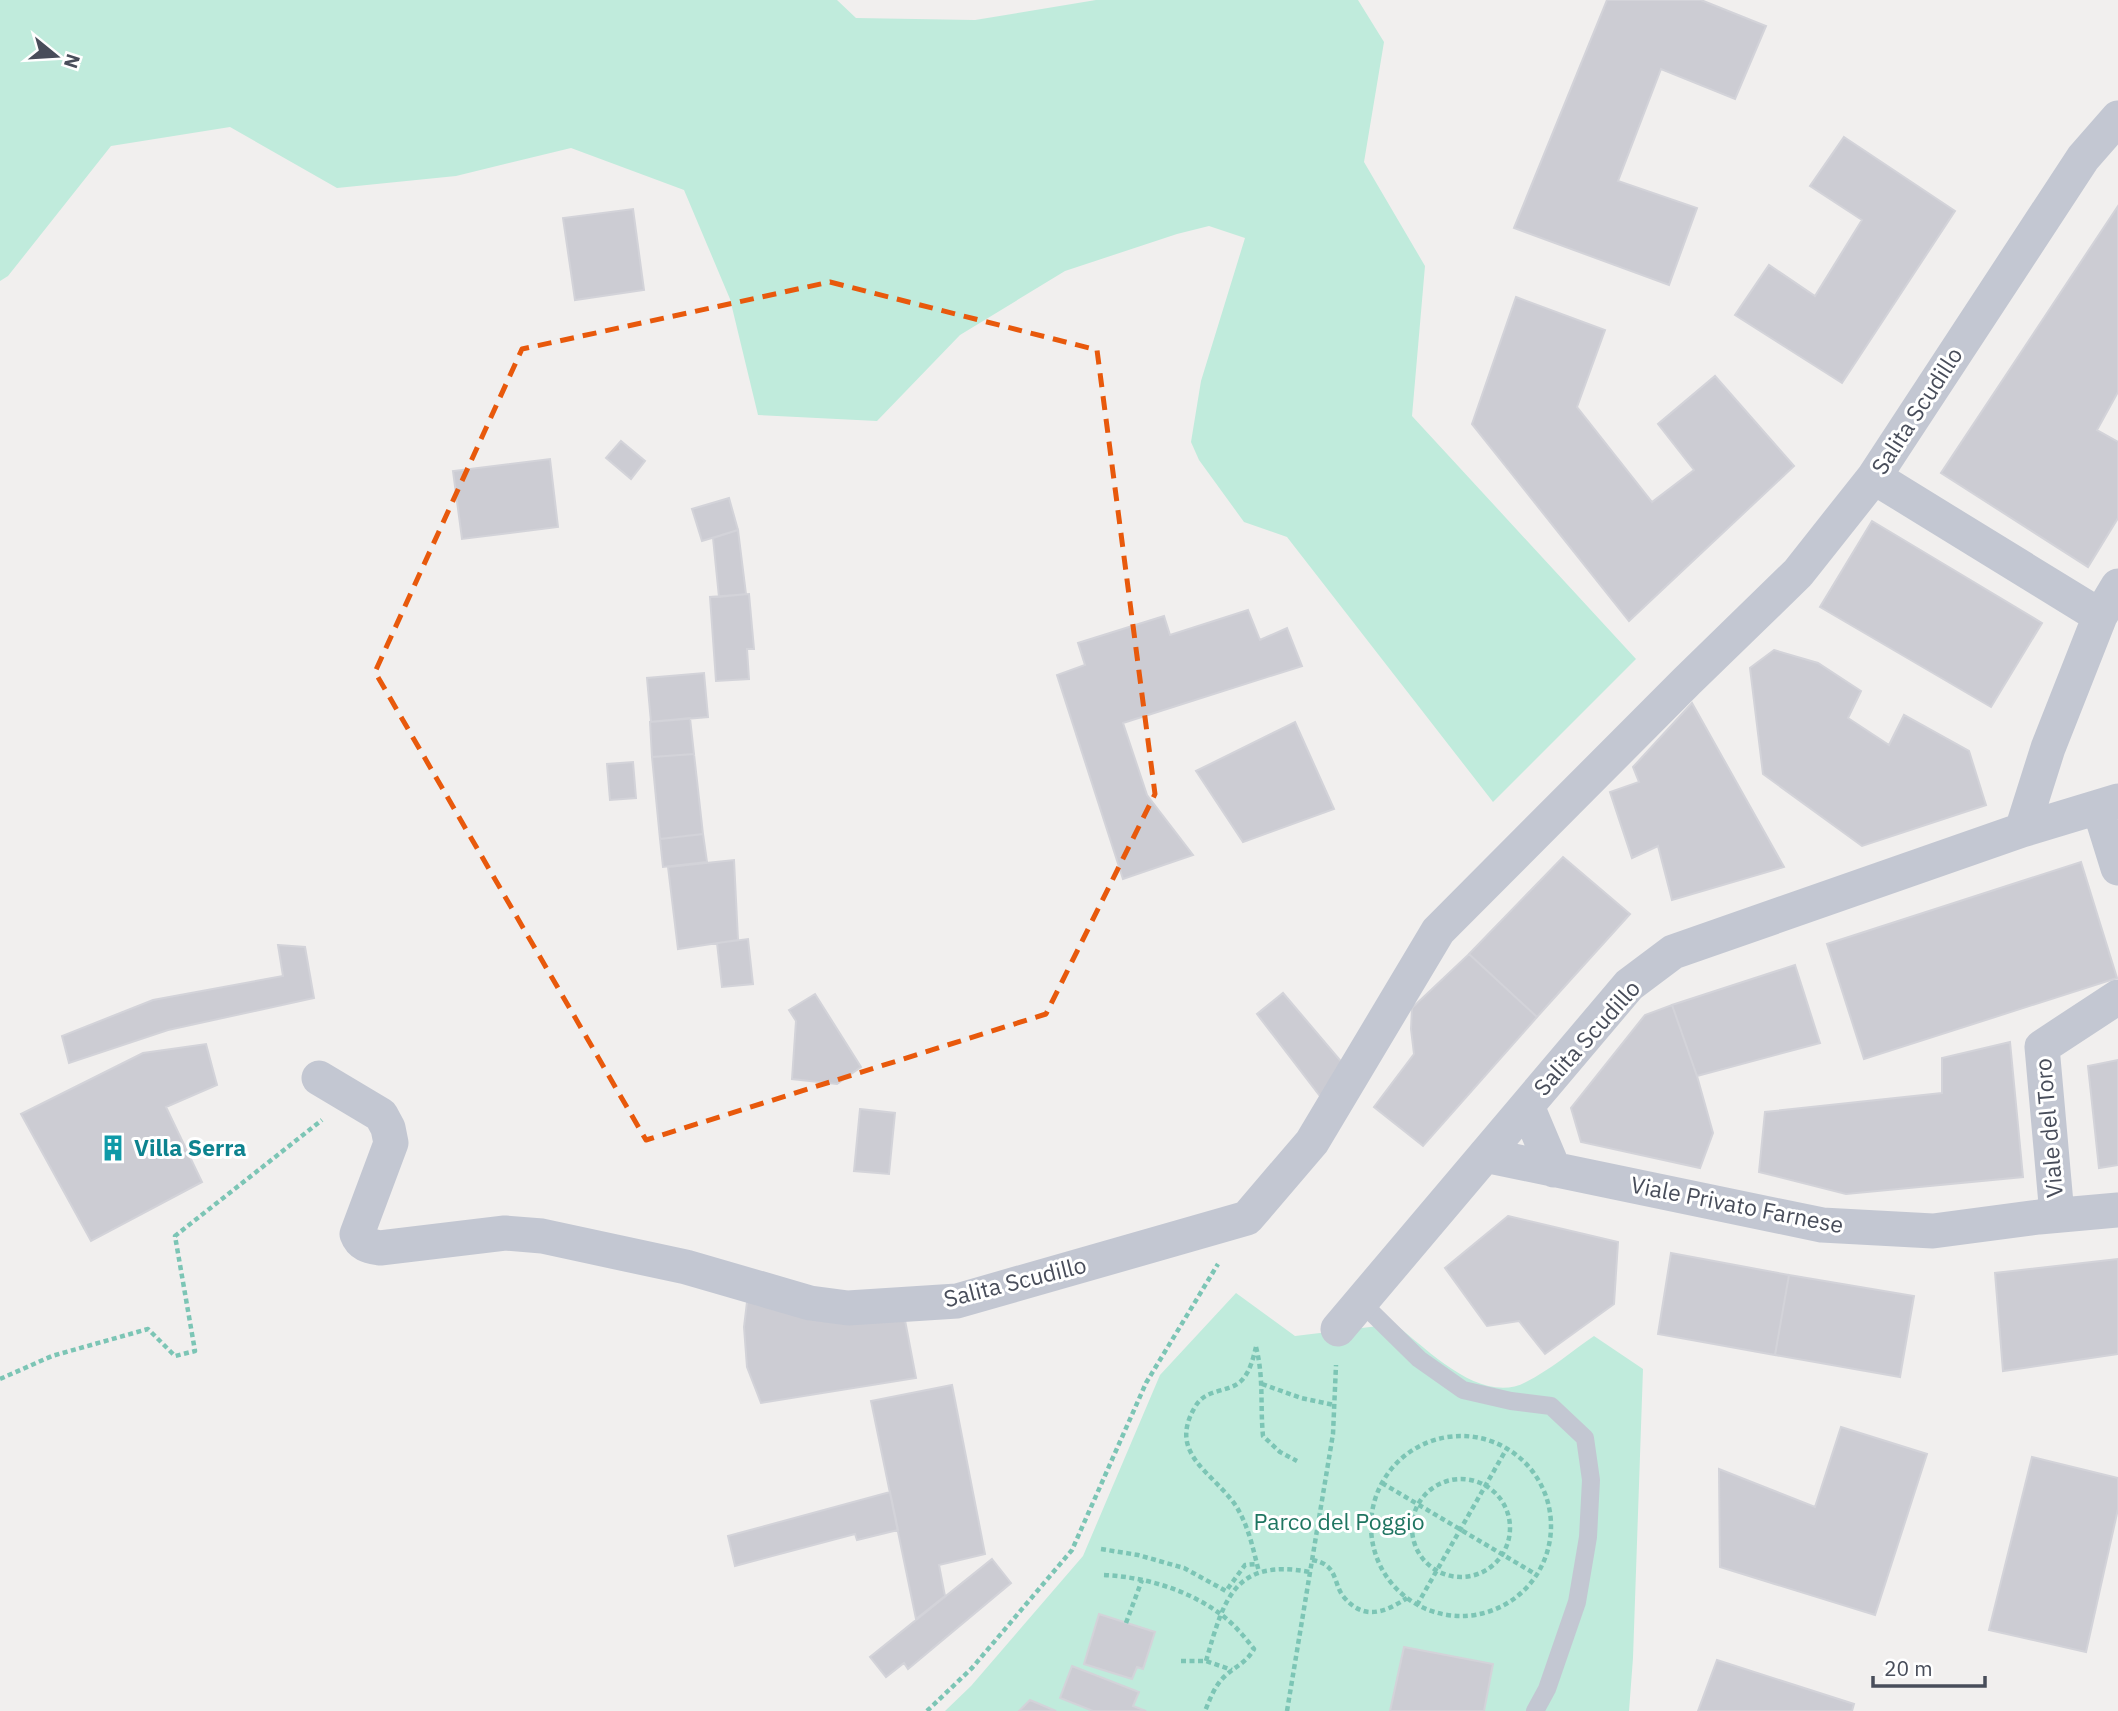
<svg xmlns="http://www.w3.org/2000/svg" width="2118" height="1711" font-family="'IBM Plex Sans',sans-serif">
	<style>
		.green { fill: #c0ebdc }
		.building { fill: #ccccd3; stroke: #d3d3d9; stroke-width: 2 }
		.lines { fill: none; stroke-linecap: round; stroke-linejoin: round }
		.path { stroke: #7cc5b5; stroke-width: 4.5; stroke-dasharray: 5 3.5; stroke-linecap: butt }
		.service { stroke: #c3c7d2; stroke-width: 18 }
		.minor { stroke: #c3c7d2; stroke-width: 35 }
		.marked { fill: none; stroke: #e8590c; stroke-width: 5; stroke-dasharray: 14 9; stroke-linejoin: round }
		.labels { text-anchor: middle; stroke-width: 6; stroke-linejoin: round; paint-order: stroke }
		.street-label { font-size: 23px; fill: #484d5a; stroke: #fff }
		.culture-label { font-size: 23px; font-weight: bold; fill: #0d838f; stroke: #fff; text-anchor: start }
		.park-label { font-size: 23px; fill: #1f7561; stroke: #fff }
	</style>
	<rect width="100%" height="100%" fill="#f1efee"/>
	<path class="green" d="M0 0H837L856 18 975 20 1096 0H1358L1384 42 1364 162 1425 266 1412 416 1636 659 1493 802 1287 537 1244 522 1199 460 1191 442 1201 381 1245 238 1209 226 1177 234 1065 271 960 335 877 421 758 415 730 299 684 190 571 148 456 176 337 188 230 127 111 146 8 276 0 281Z
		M1236 1293 1295 1336 1395 1324C1428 1350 1482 1406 1526 1382 1550 1370 1572 1351 1594 1336L1643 1369 1633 1658 1629 1711H945L971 1686 1083 1556 1160 1375Z"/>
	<path class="building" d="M1607 0H1701L1766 26 1735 99 1661 69 1618 181 1697 208 1669 285 1514 228Z
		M1844 137 1955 211 1842 383 1735 315 1769 265 1815 296 1862 220 1810 186Z
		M2118 206V392L2097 430 2118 442V518L2088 567 1941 473Z
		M633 209 644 290 575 300 563 218Z
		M1516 297 1605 330 1577 407 1652 502 1694 470 1658 424 1715 376 1794 466 1629 621 1472 424Z
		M621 441 645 461 631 479 606 458Z
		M550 459 558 527 462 539 453 471Z
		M729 498 738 530 702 541 692 509Z
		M1872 521 2042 623 1991 707 1820 607Z
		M738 530 746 594 719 597 713 538Z
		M749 594 754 649H747L749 679 716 681 710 597Z
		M1248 610 1260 640 1287 628 1302 666 1123 723 1147 795 1193 855 1123 879 1057 675 1085 665 1078 643 1164 616 1170 635Z
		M1774 650 1818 663 1861 691 1848 718 1889 745 1904 715 1969 751 1986 805 1862 846 1763 774 1750 668Z
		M704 673 708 717 651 722 647 678Z
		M1692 703 1784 867 1672 900 1658 846 1632 858 1610 792 1639 782 1633 767Z
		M690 718 694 754 652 757 650 722Z
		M1295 722 1334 809 1243 842 1196 771Z
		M694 754 703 834 660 839 652 757Z
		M633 762 636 798 610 800 607 764Z
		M703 834 707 862 663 867 660 839Z
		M1563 857 1630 914 1537 1017 1469 954Z
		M734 860 738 940 678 949 668 867Z
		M2081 862 2117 978 1864 1059 1827 944Z
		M748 939 753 984 722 987 717 943Z
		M278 945 305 947 314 998 168 1030 69 1063 62 1036 153 1000 283 976Z
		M1469 954 1537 1017 1423 1146 1374 1107 1414 1054 1411 1029 1412 1008Z
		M1795 965 1820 1043 1697 1076 1672 1005Z
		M1283 993 1345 1066 1323 1100 1257 1014Z
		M815 994 861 1067 837 1084 792 1079 796 1021 789 1010Z
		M1672 1005 1697 1076 1713 1133 1700 1168 1581 1142 1571 1108 1645 1015Z
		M2010 1042 2023 1177 1846 1194 1759 1172 1765 1112 1942 1093V1058Z
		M206 1044 217 1085 166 1107 202 1182 91 1241 21 1114 143 1053Z
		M2118 1060V1165L2099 1168 2088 1066Z
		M860 1109 895 1113 889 1174 854 1171Z
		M1508 1216 1618 1242 1614 1304 1545 1354 1519 1321 1487 1326 1445 1268Z
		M1671 1253 1789 1275 1775 1355 1658 1334Z
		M2118 1259V1354L2003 1371 1995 1273Z
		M1789 1275 1914 1296 1900 1377 1775 1355Z
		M748 1294 904 1315 916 1378 761 1403 747 1367 744 1327Z
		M952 1385 985 1554 939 1565 945 1596 916 1619 871 1401Z
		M1841 1427 1927 1454 1875 1615 1720 1567 1719 1469 1815 1507Z
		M2032 1457 2118 1478V1509L2086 1652 1989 1630Z
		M890 1492 898 1530 857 1540 855 1534 735 1566 728 1536Z
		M992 1559 1011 1583 908 1669 904 1663 886 1677 870 1657Z
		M1099 1614 1155 1632 1143 1669 1137 1667 1132 1679 1084 1664Z
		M1404 1647 1493 1664 1484 1711H1390Z
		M1717 1660 1854 1704 1852 1711H1698Z
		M1072 1666 1139 1692 1133 1706 1146 1711H1093L1060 1698Z
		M1030 1700 1056 1711H1019Z"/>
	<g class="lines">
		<path class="path" d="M1256 1347C1253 1359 1250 1372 1241 1381 1229 1393 1205 1388 1195 1407 1167 1454 1213 1472 1236 1506 1249 1527 1253 1549 1259 1572
			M1256 1347C1264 1378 1260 1405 1263 1436L1280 1452 1297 1461
			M0 1379 52 1356 148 1329 175 1356 195 1351 175 1236 322 1120
			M1262 1384 1301 1398 1334 1405
			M1371 1526a90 90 0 1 1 180 0a90 90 0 1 1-180 0Z
			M1412 1528a49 49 0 1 1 98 0a49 49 0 1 1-98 0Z
			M1382 1483 1537 1575
			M1101 1549 1138 1555 1184 1568 1226 1591 1245 1565 1257 1564
			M1312 1560C1338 1564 1333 1583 1343 1596 1363 1621 1384 1613 1407 1598
			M1104 1575C1144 1577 1186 1589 1219 1613 1232 1622 1244 1636 1254 1649 1247 1662 1236 1666 1225 1676 1215 1685 1210 1699 1205 1711
			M1417 1605 1507 1448
			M1126 1623 1142 1580
			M1181 1661H1206L1232 1670
			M1206 1661C1224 1599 1234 1558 1310 1572
			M927 1711 972 1668 1072 1550 1146 1383 1218 1264
			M1287 1711 1333 1434 1336 1365"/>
		<path class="service" d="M1361 1302 1419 1359 1463 1390 1511 1401 1551 1406 1585 1438 1591 1480 1588 1537 1577 1602 1547 1689 1535 1711"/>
		<path class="minor" d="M1874 477 2100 616
			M2099 807 2118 868
			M2022 830 2048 748 2100 616 2118 586
			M319 1078 381 1115 388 1128 391 1143 357 1234C361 1245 369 1246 380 1248L505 1233 542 1236 686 1267 810 1303 848 1308 957 1301 1247 1218 1312 1142 1438 931 1687 681 1798 573 1874 477 2083 158 2118 118
			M1527 1106 1554 1170
			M1485 1155 1822 1225 1933 1231 2039 1217 2118 1210
			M2057 1215 2042 1047 2118 997
			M1338 1329 1629 985 1673 952 2022 830 2118 801"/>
	</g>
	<path class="marked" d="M830 282 1097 350 1155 794 1046 1014 646 1140 375 672 522 349Z"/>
	<defs>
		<g id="building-bare" transform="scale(2.1)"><path d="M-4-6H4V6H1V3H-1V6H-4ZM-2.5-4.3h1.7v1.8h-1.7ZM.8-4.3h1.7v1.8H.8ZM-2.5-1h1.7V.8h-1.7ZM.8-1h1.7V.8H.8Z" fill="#0f9aa8" stroke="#fff" stroke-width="2.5" paint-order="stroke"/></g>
	</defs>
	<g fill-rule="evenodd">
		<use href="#building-bare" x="113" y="1148"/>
	</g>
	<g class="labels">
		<g class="street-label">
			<text transform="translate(1917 411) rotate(-57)" y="8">Salita Scudillo</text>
			<text transform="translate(1587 1038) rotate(-48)" y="8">Salita Scudillo</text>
			<text transform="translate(2049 1128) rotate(-95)" y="8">Viale del Toro</text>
			<text transform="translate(1737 1205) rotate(11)" y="8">Viale Privato Farnese</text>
			<text transform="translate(1015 1282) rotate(-14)" y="8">Salita Scudillo</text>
		</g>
		<g class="culture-label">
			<text x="134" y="1156">Villa Serra</text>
		</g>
		<g class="park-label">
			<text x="1339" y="1530">Parco del Poggio</text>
		</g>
	</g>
	<g transform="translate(56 56) rotate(108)" stroke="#ffffff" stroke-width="5" paint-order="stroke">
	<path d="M0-5L12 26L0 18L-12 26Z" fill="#484d5a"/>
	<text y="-10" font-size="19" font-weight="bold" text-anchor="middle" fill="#484d5a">N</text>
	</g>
	<path d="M1873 1676v10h112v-10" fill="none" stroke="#484d5a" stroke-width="3.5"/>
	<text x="1884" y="1676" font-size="21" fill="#484d5a" stroke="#ffffff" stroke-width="5" paint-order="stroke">20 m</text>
</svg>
